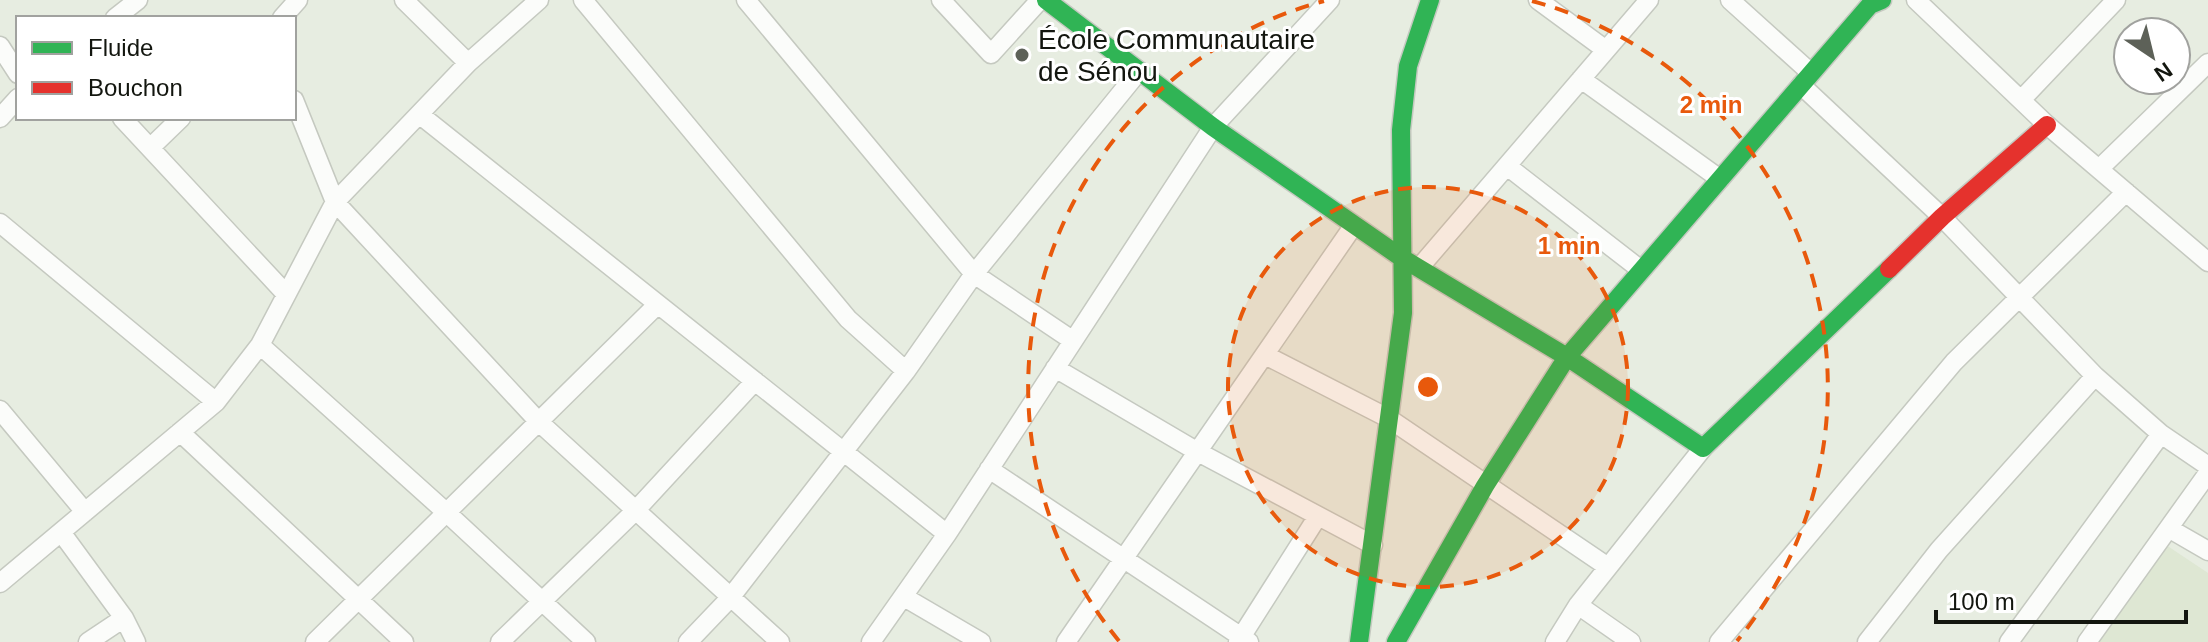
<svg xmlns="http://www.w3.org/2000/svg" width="2208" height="642" font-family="Arial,sans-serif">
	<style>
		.built { fill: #dee7d3 }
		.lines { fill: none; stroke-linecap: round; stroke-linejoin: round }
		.street-casing { stroke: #c5c9c0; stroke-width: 21 }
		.fast-casing { stroke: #c5c9c0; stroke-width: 21 }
		.jam-casing { stroke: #c5c9c0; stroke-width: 21 }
		.street { stroke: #fbfcfa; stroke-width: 18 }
		.fast { stroke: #30b455; stroke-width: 18 }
		.jam { stroke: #e5322d; stroke-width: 18 }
		.ring { fill: none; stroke: #e8590c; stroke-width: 4; stroke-dasharray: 14 10 }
		.poi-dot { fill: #5d6158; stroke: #fff; stroke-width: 3 }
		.labels { text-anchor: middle; stroke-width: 6; stroke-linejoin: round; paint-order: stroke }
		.poi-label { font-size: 28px; fill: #13160f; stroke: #fff; text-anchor: start }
		.centre { fill: #e8590c; stroke: #fff; stroke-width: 4 }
		.ring-label { font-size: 24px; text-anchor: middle; font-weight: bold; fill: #e8590c; stroke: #fff; stroke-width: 6; stroke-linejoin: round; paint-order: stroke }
	</style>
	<rect width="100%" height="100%" fill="#e7ede1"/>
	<path class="built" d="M2163 543 2208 573V642H2096Z"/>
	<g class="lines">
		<g class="street-casing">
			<path id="street" d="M404 0 468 63
				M583 0 848 319 906 371
				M746 0 974 274 1072 340
				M941 0 991 54 1040 0
				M1538 0 1606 50
				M1730 0 1811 73
				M1916 0 2047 125 2208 262
				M115 18 138 0
				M282 18 298 0
				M0 46 18 74
				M1581 79 1720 179
				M1801 85 1942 217 2095 376 2161 434 2208 466
				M294 100 335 202 539 422 780 642
				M2021 100 2116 0
				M419 114 947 534
				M0 118 18 98
				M122 118 286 294
				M150 148 181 118
				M1507 166 1641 270
				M2099 169 2208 63
				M0 223 216 402
				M1419 268 1649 0
				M260 345 447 513 586 642
				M1265 355 1388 418 1608 567
				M1055 368 1198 452 1373 545
				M0 410 85 512
				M180 432 404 642
				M989 469 1249 642
				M2170 529 2208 551
				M61 532 124 618 136 642
				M0 583 216 402 260 345 335 202 468 63 539 0
				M904 597 981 642
				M1578 605 1631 642
				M88 642 124 618
				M315 642 658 304
				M500 642 635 511 755 381
				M688 642 730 598 906 371 974 274 1139 71
				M871 642 947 534 1213 127 1330 0
				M1066 642 1354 225
				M1238 642 1318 516
				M1555 642 1578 605 1703 448
				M1719 642 1954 362 2126 192
				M1867 642 1939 550 2095 376
				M2009 642 2161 434
				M2087 642 2208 473"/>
		</g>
		<g class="fast-casing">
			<path id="fast" d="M1046 0 1213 127 1402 258 1567 357 1703 448 1889 269
				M1359 642 1403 313 1401 130 1408 66 1430 0
				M1396 642 1485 486 1567 357 1870 5 1882 0"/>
		</g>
		<g class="jam-casing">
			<path id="jam" d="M1889 269 1942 217 2047 125"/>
		</g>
		<use href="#street" class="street"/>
		<use href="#fast" class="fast"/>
		<use href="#jam" class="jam"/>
	</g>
	<circle cx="1428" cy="387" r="200" fill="#e8590c" fill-opacity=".12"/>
	<g class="ring">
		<circle cx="1428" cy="387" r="200"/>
		<path d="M1119 641A400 400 0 0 1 1324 1M1532 1A400 400 0 0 1 1737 641"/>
	</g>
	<circle class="poi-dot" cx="1022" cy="55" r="8"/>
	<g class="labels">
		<g class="poi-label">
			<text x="1038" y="49">École Communautaire<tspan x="1038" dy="32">de Sénou</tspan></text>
		</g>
	</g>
	<circle cx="1428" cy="387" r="12" class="centre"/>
	<g class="ring-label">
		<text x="1711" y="113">2 min</text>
		<text x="1569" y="254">1 min</text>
	</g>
	<rect x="16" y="16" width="280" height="104" fill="#ffffff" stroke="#a1a29f" stroke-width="2"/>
	<rect x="32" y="42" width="40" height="12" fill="#30b455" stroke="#a1a29f" stroke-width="2"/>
	<text x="88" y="56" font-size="24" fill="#13160f">Fluide</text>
	<rect x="32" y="82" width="40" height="12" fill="#e5322d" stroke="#a1a29f" stroke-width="2"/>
	<text x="88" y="96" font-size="24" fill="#13160f">Bouchon</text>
	<g transform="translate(2152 56) rotate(145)"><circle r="38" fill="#ffffff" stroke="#a1a29f" stroke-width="2"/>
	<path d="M0-6L14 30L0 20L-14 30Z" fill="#5d6158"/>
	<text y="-12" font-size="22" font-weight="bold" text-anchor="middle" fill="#13160f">N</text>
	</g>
	<path d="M1936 610v12h250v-12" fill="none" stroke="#13160f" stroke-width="4"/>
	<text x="1948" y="610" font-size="24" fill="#13160f" stroke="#ffffff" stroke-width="6" paint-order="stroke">100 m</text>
</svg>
